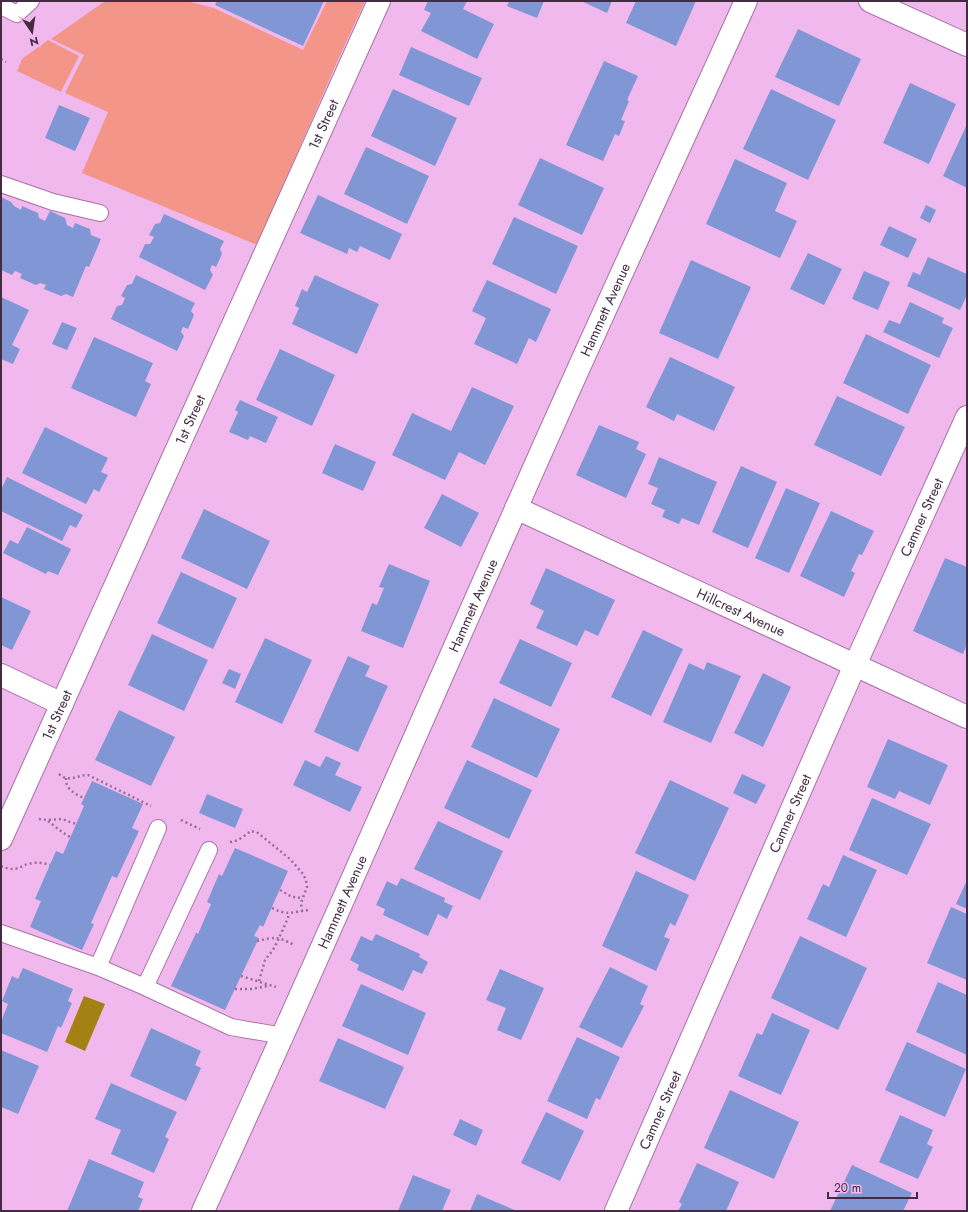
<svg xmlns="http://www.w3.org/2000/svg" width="968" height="1212" font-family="Jost,sans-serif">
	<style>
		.green { fill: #f39689 }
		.water { fill: #a38112 }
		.building { fill: #8197d5 }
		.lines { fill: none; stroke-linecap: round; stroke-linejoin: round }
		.service-casing { stroke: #a772a3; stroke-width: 18 }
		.minor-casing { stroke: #a772a3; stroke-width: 24 }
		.path { stroke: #977094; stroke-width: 2.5; stroke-dasharray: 2 3; stroke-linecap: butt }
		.service { stroke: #fff; stroke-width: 16 }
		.minor { stroke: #fff; stroke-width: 22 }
		.labels { text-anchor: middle; stroke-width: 3; stroke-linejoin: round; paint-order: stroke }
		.street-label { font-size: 14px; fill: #422c41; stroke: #f1b8ed }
	</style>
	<rect width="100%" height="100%" fill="#f1b8ed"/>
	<path class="green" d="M105 1H187L214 8 303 50 327 1H365L337 62 257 245 82 173 108 112 65 93 84 55 51 39Z
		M48 40 79 56 61 92 17 71 22 59Z"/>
	<path class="water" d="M84 996 105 1004 85 1051 65 1042Z"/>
	<path class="building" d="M217 1H324L303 46 215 5Z
		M428 1H467L463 9 494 24 477 59 421 31 431 13 424 10Z
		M509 1H544L537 18 507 6Z
		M581 1H612L607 13Z
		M636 1H696L676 46 626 23Z
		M798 29 861 59 839 106 775 77Z
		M411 47 482 78 469 106 399 75Z
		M604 61 638 76 627 100 629 101 621 120 625 121 619 136 615 134 603 161 566 145Z
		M910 83 956 104 929 164 883 143Z
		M393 89 457 118 435 166 371 136Z
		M771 89 836 120 808 180 743 149Z
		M59 105 90 118 75 151 45 138Z
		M967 124V188L943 176Z
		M366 147 429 176 407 224 344 194Z
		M540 158 604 188 582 235 518 205Z
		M735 159 787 183 775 211 797 221 780 258 706 224Z
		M318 195 402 234 390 260 360 246 357 252 349 248 347 254 300 233Z
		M1 197 11 202 14 206 21 210 22 206 38 213 39 218 45 221 50 211 65 218 67 225 73 228 75 223 90 229 91 235 101 239 89 267 86 266 73 297 66 294 61 296 44 289 46 285 40 283 36 285 20 278 22 274 15 271 12 275 1 270Z
		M926 205 936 210 930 223 920 218Z
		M164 214 224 241 220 249 222 254 216 267 212 265 210 270 213 275 205 290 139 257 145 244H150L154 237 149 235 155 224 160 223Z
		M514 217 578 246 556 294 492 264Z
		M889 226 917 239 908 258 880 245Z
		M808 253 842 269 824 305 790 289Z
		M928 257 967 274V295L960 310 907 286 913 272 920 275Z
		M691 260 751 287 718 359 659 333Z
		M864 271 890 282 878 310 852 299Z
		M136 275 195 303 191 311 194 315 188 329 183 327 181 332 184 336 177 351 111 319 117 306 122 305 125 298 121 296 127 285 132 284Z
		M315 275 379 304 357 354 292 324 299 308 295 306 302 289 307 292Z
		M487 280 551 309 536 342 529 338 517 364 474 344 486 318 472 311Z
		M1 297 29 310 12 345 20 349 13 364 1 359Z
		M910 302 944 318 942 323 953 328 939 358 883 332 889 320 900 324Z
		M62 322 77 328 67 350 52 344Z
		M866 334 931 365 908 414 843 383Z
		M94 337 153 363 145 381 151 384 136 417 71 388Z
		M280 349 335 375 312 426 256 400Z
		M670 357 735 387 714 431 677 414 674 421 646 407Z
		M472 387 514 406 485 465 459 452 445 480 392 455 412 413 451 431Z
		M837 396 905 427 881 476 814 445Z
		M240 400 278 417 266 443 250 436 248 440 229 432 238 412 235 410Z
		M599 425 639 442 636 449 646 454 626 498 576 475Z
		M45 427 108 458 101 472 108 475 99 492 94 489 86 504 22 473Z
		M335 444 376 462 363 491 322 473Z
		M659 457 717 482 699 525 682 518 679 524 662 517 665 510 651 504 658 488 648 484Z
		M741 466 777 482 748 548 712 532Z
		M7 477 83 515 76 528 70 525 62 541 1 511V490Z
		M786 488 820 503 789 573 755 558Z
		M442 494 479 513 461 547 424 528Z
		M204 509 270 541 247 589 181 558Z
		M831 511 874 531 862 555 859 554 851 571 855 573 844 597 800 576Z
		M27 527 71 549 58 575 48 571 46 574 3 553 10 540 18 544Z
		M945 558 967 567V644L963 654 913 631Z
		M389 564 430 581 403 648 361 631 372 603 377 605 384 588 379 587Z
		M546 568 615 600 598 636 585 630 577 646 536 628 544 611 530 604Z
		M181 572 237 598 213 649 157 623Z
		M1 597 31 611 12 650 1 645Z
		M643 630 683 649 651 716 611 697Z
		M152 634 208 660 184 711 128 685Z
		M265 638 312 660 282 724 235 702Z
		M520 639 572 663 551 707 499 683Z
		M348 656 370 666 365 676 388 686 358 752 314 732Z
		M707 662 741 676 711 743 663 722 689 663 704 670Z
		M229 669 241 674 235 689 222 683Z
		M763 673 791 687 763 747 734 733Z
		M494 698 560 729 537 778 471 747Z
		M119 710 175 737 151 786 95 760Z
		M888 739 948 765 930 805 899 791 895 799 867 787Z
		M326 756 341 763 335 775 362 787 350 812 293 785 305 760 320 767Z
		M467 760 532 790 509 839 444 808Z
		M742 774 766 785 756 804 733 793Z
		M670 780 729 808 695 881 635 853Z
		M92 781 143 804 132 828 139 831 117 878 112 876 91 923 94 924 82 950 30 927 41 901 35 899 56 851 63 854 84 806 81 804Z
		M207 794 243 809 235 828 199 813Z
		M872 798 931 824 907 875 849 850Z
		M438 821 503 851 480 900 414 869Z
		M235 848 288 871 263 927 260 925 254 936 259 938 225 1010 171 986 196 933 198 934 211 904 207 902 219 874 222 876Z
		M843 855 877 870 846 937 807 919 823 884 829 887Z
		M636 871 689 895 675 926 670 923 664 937 670 939 656 971 602 946Z
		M401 878 445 898 444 902 453 906 447 919 438 914 428 936 383 915 385 909 376 905 387 881 397 886Z
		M967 880V909L956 904Z
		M951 907 967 914V980L927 963Z
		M376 934 420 954 419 957 428 962 422 974 413 970 403 991 357 970 359 965 350 960 361 936 372 941Z
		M800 936 867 968 838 1030 771 998Z
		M610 967 648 986 640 1004 644 1006 622 1048 579 1027Z
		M23 968 73 989 68 1001 72 1003 61 1028 58 1026 47 1052 1 1033V1022L8 1004 2 1001 12 976 18 979Z
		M500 969 544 988 521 1040 497 1030 506 1008 486 1000Z
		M938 982 967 995V1055L916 1032Z
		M361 984 426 1013 408 1055 342 1026Z
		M772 1013 810 1030 781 1095 738 1076 757 1033 762 1035Z
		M151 1028 201 1051 195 1065 201 1068 186 1101 130 1076Z
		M577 1037 620 1057 600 1100 596 1098 587 1119 547 1101Z
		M338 1038 404 1067 385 1109 319 1081Z
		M907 1042 966 1069 945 1117 885 1090Z
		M1 1050 39 1066 18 1114 1 1107Z
		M111 1083 177 1112 165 1137 169 1139 154 1173 111 1154 121 1130 95 1119Z
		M730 1090 799 1122 774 1179 704 1148Z
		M546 1112 584 1131 560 1181 521 1163Z
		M900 1115 933 1130 927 1144 933 1147 918 1179 879 1162Z
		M460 1119 483 1130 476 1146 453 1135Z
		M89 1159 144 1182 138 1197 143 1199 138 1211H67Z
		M697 1163 739 1182 726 1211H678L682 1204 679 1202Z
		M852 1165 912 1193 903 1211H830Z
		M413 1175 451 1190 442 1211H398Z
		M477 1194 517 1211H470Z"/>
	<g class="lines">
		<g class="service-casing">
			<path id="service" d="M1 6 17 14 31 1
				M1 184 53 202 100 213
				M1 933 98 967 145 987 231 1027 283 1036
				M98 967 158 828
				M145 987 209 850"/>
		</g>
		<g class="minor-casing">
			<g id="minor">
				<path d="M870 1 967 45"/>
				<path id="s1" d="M516 508 967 717"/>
				<path d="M1 675 62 704"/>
				<path id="s2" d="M1 839 379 1"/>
				<path id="s3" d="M203 1211C310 979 411 744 515 511 590 340 669 171 746 1"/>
				<path id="s4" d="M616 1211 855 665 967 417"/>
			</g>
		</g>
		<path class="path" d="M1 59 6 62
			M59 774C69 783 77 775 88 775L151 806
			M66 778C65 789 75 794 84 798
			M39 819 47 820 62 819 76 824
			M181 820 200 829
			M48 821 62 832 70 837
			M230 842C238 842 245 835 251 831L258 833 290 859 303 874 306 880 307 887 301 903 302 911
			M1 866C5 868 9 869 13 869 17 869 21 867 25 865 33 862 42 862 50 865
			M280 890 292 897 303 898
			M272 908C288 916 292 912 309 910
			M257 941C274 937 278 936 294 945
			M241 976 276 987
			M259 981 265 960 273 950 279 938 288 918 289 913
			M235 989H251L268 986"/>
		<use href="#service" class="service"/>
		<use href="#minor" class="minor"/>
	</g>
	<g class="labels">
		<g class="street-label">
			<text dy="5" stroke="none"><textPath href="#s2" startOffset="784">1st Street</textPath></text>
			<text dy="5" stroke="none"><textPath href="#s3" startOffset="987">Hammett Avenue</textPath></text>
			<text dy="5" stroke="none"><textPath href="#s2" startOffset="460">1st Street</textPath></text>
			<text dy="5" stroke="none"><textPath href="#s4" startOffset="758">Camner Street</textPath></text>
			<text dy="5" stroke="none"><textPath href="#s3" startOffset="663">Hammett Avenue</textPath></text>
			<text dy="5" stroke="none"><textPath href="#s1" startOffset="248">Hillcrest Avenue</textPath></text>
			<text dy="5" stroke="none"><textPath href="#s2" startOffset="136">1st Street</textPath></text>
			<text dy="5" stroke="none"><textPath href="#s4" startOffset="434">Camner Street</textPath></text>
			<text dy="5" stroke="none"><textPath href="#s3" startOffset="339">Hammett Avenue</textPath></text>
			<text dy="5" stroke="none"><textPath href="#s4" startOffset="110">Camner Street</textPath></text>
		</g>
	</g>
	<rect width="968" height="1212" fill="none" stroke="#422c41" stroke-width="4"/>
	<g transform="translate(32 32) rotate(167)" stroke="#f1b8ed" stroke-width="3" paint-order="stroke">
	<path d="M0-3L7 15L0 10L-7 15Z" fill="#422c41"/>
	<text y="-6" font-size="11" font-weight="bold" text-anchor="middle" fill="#422c41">N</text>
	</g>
	<path d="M828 1192v6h89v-6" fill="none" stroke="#422c41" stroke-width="2"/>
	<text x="834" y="1192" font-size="12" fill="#422c41" stroke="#f1b8ed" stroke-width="3" paint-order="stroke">20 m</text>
</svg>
